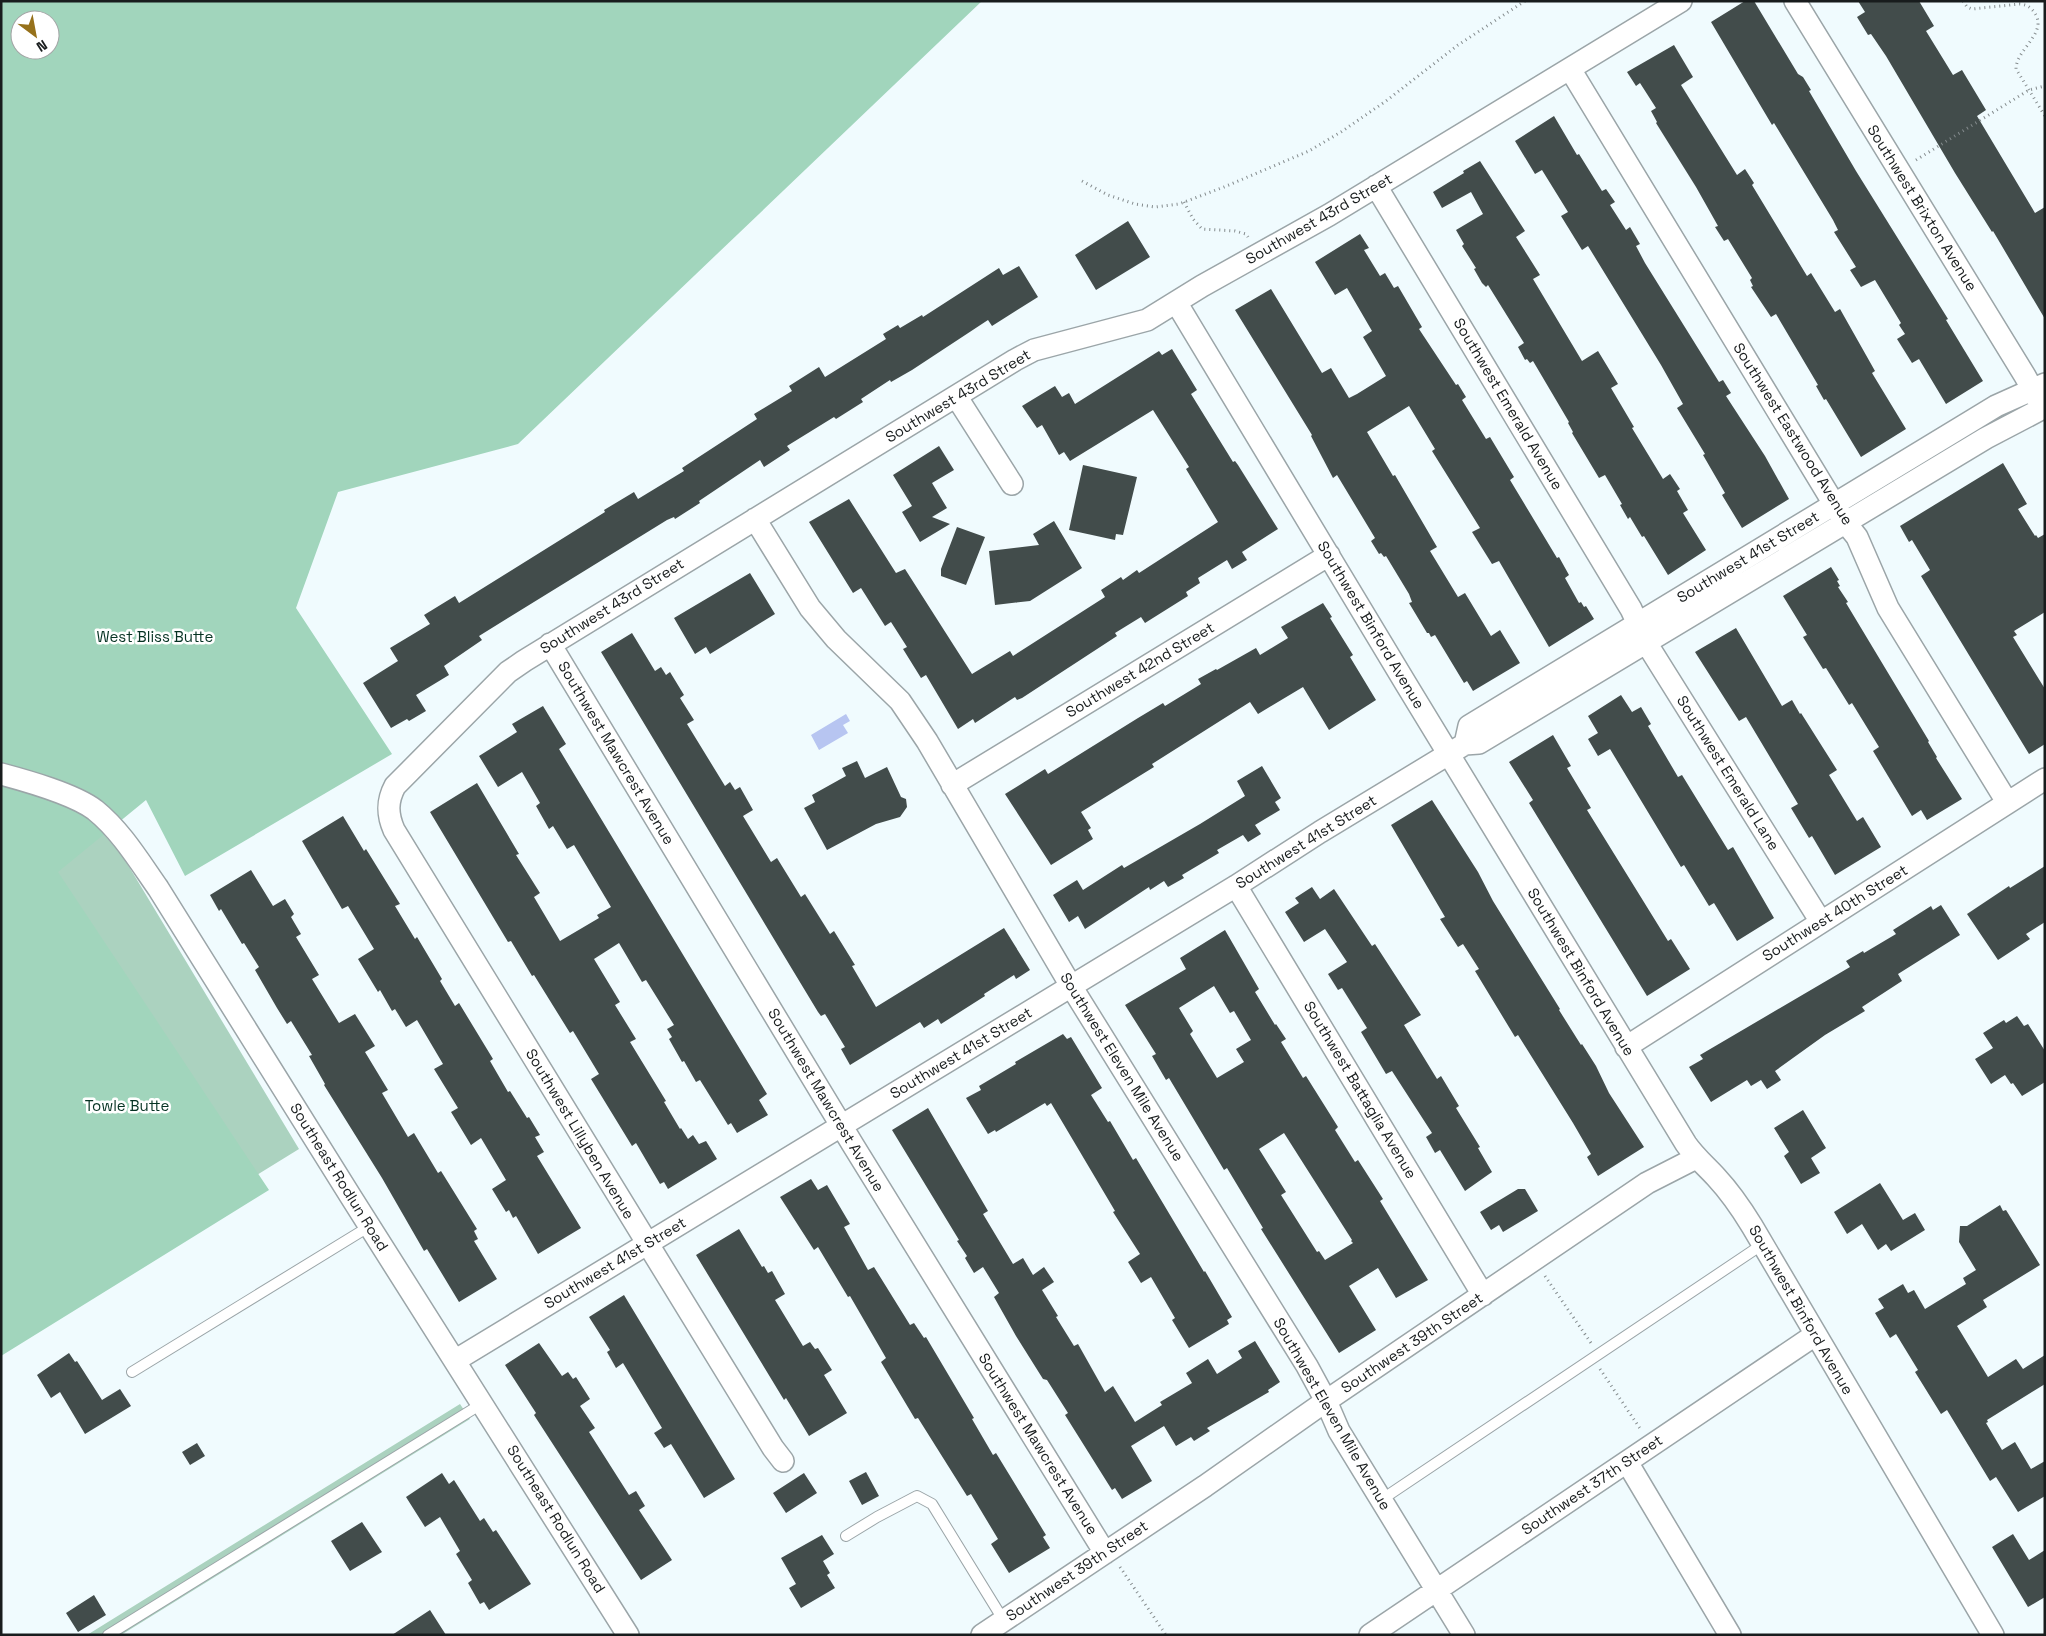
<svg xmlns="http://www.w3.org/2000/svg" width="2046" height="1636" font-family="'Space Grotesk',sans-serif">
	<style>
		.green { fill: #abd2bf }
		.forest { fill: #a1d5bc; fill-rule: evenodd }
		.water { fill: #b7c5f1 }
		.building { fill: #424c4b; fill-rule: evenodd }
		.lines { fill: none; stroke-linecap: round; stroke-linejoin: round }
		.lane-casing { stroke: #9ba5a8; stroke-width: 12 }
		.street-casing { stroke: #9ba5a8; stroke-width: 24 }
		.path { stroke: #848b8d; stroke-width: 3; stroke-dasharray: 1 4; stroke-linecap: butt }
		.lane { stroke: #fff; stroke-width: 10 }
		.street { stroke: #fff; stroke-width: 21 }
		.labels { text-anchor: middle; stroke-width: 5; stroke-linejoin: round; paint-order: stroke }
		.street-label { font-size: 15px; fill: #181c1d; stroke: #fff }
		.park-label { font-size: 15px; fill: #053222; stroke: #fff }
	</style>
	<rect width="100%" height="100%" fill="#f0fbfe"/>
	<path class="green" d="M1 791 85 813 122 855 299 1149 1 1333Z
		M460 1404 470 1419 121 1635H87Z"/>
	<path class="forest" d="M1 1H982L518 444 338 492 296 608 392 754 185 876 146 800 58 872 269 1190 1 1356ZM20 20H50V50H20Z"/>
	<path class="water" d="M846 714 850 721 843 725 848 733 819 750 811 735Z"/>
	<path class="building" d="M1745 1H1754L1798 74 1803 77 1811 90 1809 91 1856 171 1948 319 1946 320 1983 381 1946 404 1919 359 1912 363 1897 339 1905 334 1899 325 1901 323 1875 280 1861 287 1850 270 1856 267 1834 232 1838 230 1833 220 1774 123 1772 125 1711 22Z
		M1858 1H1919L1934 26 1926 31 1953 75 1962 70 1986 110 1977 116 2035 213 2045 207V319L1993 231 1992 232 1955 173 1886 56 1871 34 1868 35 1857 17 1865 12Z
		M1674 45 1693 77 1681 85 1737 175 1745 169 1754 183 1752 185 1807 276 1811 273 1835 312 1840 309 1875 371 1872 373 1906 429 1861 457 1826 399 1824 400 1816 386 1818 385 1776 314 1771 317 1751 287 1753 286 1750 280 1752 278 1728 239 1724 241 1715 227 1718 226 1696 187 1656 123 1657 122 1651 111 1656 108 1640 83 1636 86 1627 72Z
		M1554 116 1577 155 1579 154 1602 191 1606 189 1615 202 1610 205 1626 230 1630 227 1640 244 1636 246 1645 263 1719 382 1723 380 1731 393 1726 396 1765 456 1789 499 1742 528 1722 495 1725 493 1703 455 1705 454 1677 408 1683 404 1661 365 1588 246 1582 250 1561 216 1568 212 1542 170 1535 174 1515 141Z
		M1480 161 1525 231 1516 237 1540 275 1533 279 1582 361 1598 351 1618 384 1611 388 1634 427 1632 428 1663 479 1670 474 1680 489 1677 491 1688 510 1683 513 1706 550 1668 575 1644 536 1642 537 1630 517 1628 519 1620 505 1622 504 1605 475 1599 478 1572 433 1573 432 1568 423 1569 422 1533 361 1530 363 1527 359 1525 360 1518 347 1524 343 1488 285 1486 287 1482 283 1474 269 1476 268 1462 246 1464 244 1456 230 1483 214 1471 192 1442 208 1433 192 1464 173 1463 171Z
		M1128 221 1150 257 1096 290 1075 255Z
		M1360 234 1369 248 1364 250 1380 276 1385 273 1394 288 1398 286 1422 327 1419 329 1456 385 1458 384 1466 397 1462 400 1486 439 1490 437 1514 477 1510 480 1557 558 1559 557 1569 575 1565 578 1579 603 1581 602 1584 607 1586 606 1594 619 1549 647 1499 561 1492 564 1472 532 1480 528 1432 451 1435 449 1409 406 1367 432 1393 476 1395 475 1437 547 1430 551 1458 597 1465 593 1491 636 1500 630 1520 663 1473 691 1467 681 1464 683 1435 635 1431 637 1429 633H1427L1409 603 1412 602 1409 594 1386 556 1384 557 1381 553 1379 554 1371 541 1375 538 1337 475 1333 478 1311 436 1312 435 1235 310 1271 289 1322 373 1331 368 1349 398 1357 394 1386 376 1363 337 1372 331 1347 288 1335 295 1315 262Z
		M1019 266 1038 297 992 326 988 320 912 370 891 382 890 380 861 399 863 402 836 419 834 417 787 446 790 450 764 467 760 460 699 501 700 503 675 519 674 517 667 520 479 636 482 640 444 666 449 675 416 695 426 711 409 721 407 719 391 728 363 683 398 661 390 648 430 624 424 615 455 596 459 603 605 512 604 510 634 492 638 499 684 471 682 468 757 419 754 414 792 391 789 386 819 367 825 377 886 339 883 334 898 325 900 328 922 315 923 317 999 268 1003 275Z
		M1172 349 1197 390 1191 394 1233 462 1235 461 1238 465 1278 529 1242 552 1247 560 1232 569 1227 560 1198 578 1200 583 1186 592 1188 596 1145 623 1141 617 1115 633 1117 636 1022 698 1017 700 1015 697 975 723 973 719 958 729 926 675 921 678 903 649 907 647 891 622 885 626 861 588 853 593 809 522 849 499 896 573 905 569 972 674 1010 651 1013 656 1105 597 1101 590 1121 577 1123 580 1137 570 1139 573 1218 522 1186 469 1189 467 1153 410 1070 461 1064 452 1059 455 1042 425 1037 428 1022 406 1055 386 1062 397 1069 393 1075 404 1159 351 1162 355Z
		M939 446 954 470 932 483 947 508 932 517 950 524 920 542 902 512 912 506 893 475Z
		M2003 463 2027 504 2018 509 2035 536 2036 535 2038 538 2045 534V612L2014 631 2017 635 2013 637 2045 689V744L2029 754 1921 576 1930 570 1912 540 1909 542 1900 526Z
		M1083 465 1137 477 1123 535 1116 534 1115 540 1069 530Z
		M1054 521 1082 568 1030 601 995 605 989 551 1039 545 1033 534Z
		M957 527 985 537 966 585 941 576V569Z
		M1831 567 1839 580 1837 581 1840 586 1838 587 1848 602 1846 603 1929 741 1928 742 1937 757 1936 758 1962 799 1927 820 1921 810 1912 816 1873 751 1879 747 1852 703 1849 705 1826 668 1823 669 1803 637 1807 635 1783 596Z
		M750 573 775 614 710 654 706 647 695 654 674 618Z
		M1323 603 1332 617 1330 618 1353 655 1350 657 1376 700 1329 730 1303 687 1258 714 1250 702 1152 764 1154 767 1081 812 1091 828 1088 830 1093 839 1051 865 1005 794 1045 769 1048 774 1138 718 1163 703 1165 706 1201 684 1198 679 1216 669 1217 670 1256 648 1260 655 1288 638 1281 627Z
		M1736 628 1782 706 1792 700 1800 714 1801 713 1837 770 1829 775 1857 821 1863 817 1881 847 1835 875 1812 836 1809 838 1791 808 1798 804 1746 717 1739 721 1695 652Z
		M632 633 655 671 661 667 666 675 670 672 684 695 680 698 694 720 687 724 725 786 730 782 735 790 740 787 753 810 743 816 771 862 777 858 801 897 805 894 830 934 834 931 855 965 852 966 876 1007 1004 928 1030 970 1016 979 1014 975 984 994 985 996 941 1024 938 1019 924 1028 920 1022 850 1065 841 1049 845 1047 825 1014 821 1016 818 1012 792 969 601 652Z
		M1621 695 1632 712 1641 707 1651 724 1648 726 1678 777 1682 775 1728 850 1733 847 1774 918 1737 941 1714 903 1709 906 1684 865 1681 867 1610 749 1598 756 1588 739 1598 733 1588 716Z
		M543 706 566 744 559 749 767 1094 759 1100 768 1115 737 1133 731 1123 728 1125 700 1080 696 1082 684 1061 682 1062 669 1039 672 1037 667 1029 674 1025 646 980 642 982 619 943 594 959 620 1002 615 1005 636 1039 630 1042 666 1101 664 1102 680 1129 681 1128 688 1139 693 1135 699 1144 706 1141 717 1159 668 1189 664 1182 660 1184 636 1143 632 1146 591 1079 599 1074 573 1031 570 1033 534 975 532 976 511 941 508 942 430 812 477 783 519 854 516 855 540 893 534 897 560 941 599 918 597 915 611 907 574 845 567 849 553 826 549 829 536 806 540 803 522 772 498 787 479 756 517 732 512 724Z
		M1553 735 1571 766 1567 768 1591 808 1587 810 1668 941 1671 939 1690 969 1647 996 1529 803 1533 800 1509 762Z
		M857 761 865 778 887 767 901 797 906 799 907 807 900 817 876 824 827 850 804 808 815 802 812 795 846 776 842 768Z
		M1262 766 1281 798 1275 802 1280 810 1255 825 1261 834 1248 842 1243 835 1217 850 1219 853 1182 875 1184 878 1168 887 1164 881 1150 890 1149 887 1085 929 1078 916 1069 922 1053 895 1077 880 1083 890 1122 865 1124 868 1200 824 1245 796 1237 781Z
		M1432 800 1478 872 1493 901 1560 1009 1559 1010 1581 1045 1582 1044 1596 1066 1609 1093 1644 1147 1598 1176 1587 1157 1591 1154 1573 1123 1518 1035 1515 1037 1475 971 1479 969 1463 944 1458 947 1440 919 1445 917 1391 825Z
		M343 816 364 851 366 849 400 904 395 906 415 939 417 937 442 979 440 981 455 1006 459 1003 493 1059 490 1061 508 1092 510 1091 527 1118 529 1117 540 1135 535 1137 544 1152 537 1156 581 1228 538 1254 516 1216 513 1218 509 1210 506 1212 492 1189 506 1180 481 1138 471 1145 451 1112 458 1108 434 1069 443 1064 417 1020 406 1027 395 1009 392 1011 380 990 378 992 358 959 374 949 348 906 342 909 302 841Z
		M2045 866V922L2026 934 2030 939 1998 960 1967 914 2009 886 2010 888Z
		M251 870 273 906 285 899 294 914 291 917 301 934 296 937 319 975 312 979 339 1023 355 1014 375 1046 365 1052 388 1090 382 1093 408 1137 414 1133 438 1173 441 1171 477 1229 474 1231 478 1239 474 1241 497 1279 459 1302 427 1249 424 1251 382 1178 324 1085 325 1084 309 1056 312 1055 291 1021 287 1024 277 1008 255 970 259 967 244 943 242 944 221 909 219 911 210 895Z
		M1312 887 1320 899 1334 889 1372 946 1375 944 1421 1015 1404 1025 1437 1079 1441 1076 1459 1106 1456 1108 1480 1147 1478 1148 1492 1172 1465 1191 1440 1150 1435 1153 1426 1137 1432 1133 1392 1071 1386 1074 1361 1032 1367 1028 1342 988 1338 990 1328 974 1347 962 1325 929 1304 942 1285 912 1299 903 1295 898Z
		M1941 905 1960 935 1898 974 1902 981 1862 1007 1865 1011 1825 1035 1775 1071 1781 1080 1767 1089 1761 1080 1751 1086 1747 1080 1711 1102 1689 1067 1703 1059 1700 1055 1850 967 1846 961 1863 951 1864 953 1896 934 1893 930 1931 906 1933 910Z
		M1225 930 1259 989 1255 992 1275 1025 1276 1024 1286 1039 1281 1042 1303 1078 1306 1076 1338 1127 1335 1130 1355 1162 1358 1160 1383 1199 1380 1201 1428 1280 1396 1298 1378 1268 1349 1286 1376 1330 1339 1353 1261 1229 1263 1228 1227 1168 1224 1170 1169 1078 1166 1080 1152 1056 1156 1054 1125 1005 1186 969 1180 958ZM1214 986 1230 1013 1234 1011 1251 1040 1236 1049 1244 1062 1217 1078 1190 1034 1193 1031 1179 1008ZM1284 1133 1352 1240 1351 1241 1353 1243 1325 1260 1319 1251 1317 1252 1281 1195 1286 1192 1259 1149Z
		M2017 1016 2024 1026 2028 1024 2045 1051V1082L2022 1096 2013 1083 2011 1084 2005 1075 1991 1084 1975 1059 1993 1048 1983 1033 2004 1020 2006 1023Z
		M1063 1034 1067 1039 1071 1037 1102 1088 1091 1095 1108 1122 1110 1121 1133 1160 1136 1158 1204 1272 1205 1271 1232 1317 1227 1320 1229 1324 1189 1348 1172 1320 1175 1318 1151 1277 1141 1283 1128 1262 1140 1254 1113 1212 1115 1211 1051 1103 1047 1106 1045 1103 996 1132 995 1130 988 1134 966 1098 981 1090 979 1086 1016 1064 1015 1062Z
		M928 1108 988 1211 983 1214 1013 1264 1023 1258 1033 1275 1044 1267 1054 1282 1042 1290 1058 1316 1056 1317 1074 1346 1078 1344 1105 1392 1113 1386 1135 1422 1162 1405 1160 1402 1192 1383 1186 1373 1208 1359 1217 1374 1242 1358 1238 1351 1255 1341 1280 1382 1268 1390 1269 1392 1207 1428 1210 1431 1194 1441 1191 1437 1176 1446 1164 1426 1131 1446 1152 1481 1122 1499 1115 1488 1112 1490 1065 1415 1068 1413 1047 1380 1043 1379 1016 1336 994 1297 999 1293 983 1267 974 1273 965 1258 967 1256 957 1241 959 1240 892 1130Z
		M1803 1110 1826 1148 1811 1158 1820 1173 1801 1184 1784 1156 1789 1152 1774 1128Z
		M811 1179 818 1190 827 1185 850 1224 844 1227 868 1270 874 1267 910 1325 914 1323 924 1338 926 1337 974 1418 972 1419 993 1455 996 1453 1046 1535 1043 1537 1050 1548 1009 1573 991 1544 998 1539 971 1494 967 1496 918 1418 915 1419 881 1362 886 1358 850 1296 848 1297 818 1247 814 1250 780 1197Z
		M1880 1183 1903 1220 1915 1213 1925 1230 1891 1251 1886 1244 1878 1250 1862 1224 1847 1234 1834 1212Z
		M1518 1189H1525L1538 1211 1503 1232 1499 1225 1491 1230 1480 1212Z
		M2000 1205 2003 1211 2006 1210 2040 1265 1983 1300 1987 1307 1957 1326 1988 1377 2016 1359 2023 1369 2045 1355V1384L1987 1420 1988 1422 1986 1423 2002 1450 2015 1442 2031 1469 2045 1461V1496L2018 1512 1996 1477 1990 1481 1947 1410 1941 1414 1915 1372 1918 1370 1896 1334 1890 1338 1875 1313 1884 1308 1878 1299 1903 1284 1908 1293 1914 1290 1925 1309 1966 1284 1963 1278 1976 1270 1959 1242 1960 1226H1967Z
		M739 1229 762 1267 764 1266 768 1273 772 1271 785 1294 775 1300 803 1346 810 1342 815 1349 818 1348 832 1370 824 1375 847 1413 809 1436 786 1398 784 1400 696 1255Z
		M624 1295 735 1479 704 1498 671 1444 664 1448 654 1433 662 1428 623 1363 616 1368 607 1352 610 1350 589 1317Z
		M539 1343 562 1376 568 1372 573 1379 576 1377 590 1399 580 1406 595 1428 589 1432 629 1495 636 1491 645 1506 639 1510 672 1560 641 1580 534 1415 536 1413 505 1365Z
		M69 1353 75 1362 77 1361 102 1400 120 1389 131 1406 85 1434 60 1392 51 1398 37 1375Z
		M197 1443 205 1456 190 1465 182 1452Z
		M866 1472 879 1496 862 1505 849 1481Z
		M442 1473 449 1484 454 1480 480 1521 484 1518 493 1532 496 1530 531 1584 489 1610 484 1602 480 1604 468 1583 472 1580 456 1554 460 1551 440 1517 425 1527 406 1497Z
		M804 1473 817 1493 786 1513 773 1493Z
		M362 1522 382 1552 350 1571 331 1541Z
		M2013 1534 2029 1560 2045 1550V1597L2028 1607 1992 1547Z
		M822 1535 834 1554 823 1561 830 1573 827 1575 835 1588 801 1608 789 1588 796 1584 781 1558Z
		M94 1595 106 1615 78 1632 66 1613Z
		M430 1610 446 1635H392Z"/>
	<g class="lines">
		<g class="lane-casing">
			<path id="lane" d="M132 1372 370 1226
				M1381 1500 1763 1244
				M846 1536 877 1517 917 1496 932 1504 1004 1621
				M108 1635 483 1403"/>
		</g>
		<g class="street-casing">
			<path id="street" d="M1795 1 2025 376 2038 400
				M1570 69 1845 522 1857 537 1888 608 2007 802
				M1376 186 1631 609 1647 644 1821 922
				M1176 302 1406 684 1686 1144C1695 1157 1706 1166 1716 1177 1730 1192 1741 1208 1752 1226L1993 1635
				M956 396 1012 484
				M755 519 810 608 836 639 900 701 927 741 1071 986 1307 1366 1326 1401 1339 1431 1464 1635
				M550 644 853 1145 1105 1553
				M1465 744 1469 726 1973 420 1996 406 2045 384
				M1 774C27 781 74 794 95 810 121 831 139 861 158 888L351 1197 628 1635
				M952 785 1329 555
				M1236 886 1483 1295
				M1626 1047 2045 779
				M456 1360 1236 886 1320 832 1465 744 1479 743 1986 438 2045 407
				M783 1461 773 1448 394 830C387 814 387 801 395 786L508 672 524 661 1015 360 1034 350 1147 320 1202 286 1329 215 1681 1
				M1627 1462 1730 1635
				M982 1635 1205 1486 1326 1401 1647 1183 1696 1158
				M1370 1635 1815 1335"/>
		</g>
		<path class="path" d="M1963 1 1967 7 1972 9 2020 4C2028 5 2032 8 2036 15 2046 34 2016 50 2016 69L2045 116
			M1916 160 2029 90 2045 86
			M1082 181 1108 195 1135 204 1155 207 1179 204 1224 187 1309 151 1341 132 1386 101 1458 45 1525 1
			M1184 202 1193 219 1202 229 1235 231 1246 234 1248 237
			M1545 1276 1591 1343
			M1600 1369 1641 1430
			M1120 1567 1166 1635"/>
		<use href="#lane" class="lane"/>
		<use href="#street" class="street"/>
	</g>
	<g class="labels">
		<g class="street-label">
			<text transform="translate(1922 208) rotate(58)" y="5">Southwest Brixton Avenue</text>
			<text transform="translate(1319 219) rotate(-30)" y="5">Southwest 43rd Street</text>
			<text transform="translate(958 396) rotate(-31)" y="5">Southwest 43rd Street</text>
			<text transform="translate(1508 404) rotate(59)" y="5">Southwest Emerald Avenue</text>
			<text transform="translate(1793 434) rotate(58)" y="5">Southwest Eastwood Avenue</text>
			<text transform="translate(1748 557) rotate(-31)" y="5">Southwest 41st Street</text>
			<text transform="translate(612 606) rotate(-32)" y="5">Southwest 43rd Street</text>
			<text transform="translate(1371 625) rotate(59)" y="5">Southwest Binford Avenue</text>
			<text transform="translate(1140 670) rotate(-31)" y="5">Southwest 42nd Street</text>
			<text transform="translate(616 753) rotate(59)" y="5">Southwest Mawcrest Avenue</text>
			<text transform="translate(1728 773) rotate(58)" y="5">Southwest Emerald Lane</text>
			<text transform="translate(1306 842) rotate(-32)" y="5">Southwest 41st Street</text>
			<text transform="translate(1835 913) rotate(-32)" y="5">Southwest 40th Street</text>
			<text transform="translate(1581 972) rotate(59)" y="5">Southwest Binford Avenue</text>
			<text transform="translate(961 1053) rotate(-31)" y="5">Southwest 41st Street</text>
			<text transform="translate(1122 1067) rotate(58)" y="5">Southwest Eleven Mile Avenue</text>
			<text transform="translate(1360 1090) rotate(59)" y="5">Southwest Battaglia Avenue</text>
			<text transform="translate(826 1100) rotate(59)" y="5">Southwest Mawcrest Avenue</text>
			<text transform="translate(580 1134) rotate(59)" y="5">Southwest Lillyben Avenue</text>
			<text transform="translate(339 1177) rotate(58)" y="5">Southeast Rodlun Road</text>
			<text transform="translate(615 1263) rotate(-31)" y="5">Southwest 41st Street</text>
			<text transform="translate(1801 1310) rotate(60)" y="5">Southwest Binford Avenue</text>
			<text transform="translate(1412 1343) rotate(-34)" y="5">Southwest 39th Street</text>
			<text transform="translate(1332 1414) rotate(60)" y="5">Southwest Eleven Mile Avenue</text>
			<text transform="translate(1038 1444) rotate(58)" y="5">Southwest Mawcrest Avenue</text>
			<text transform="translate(1592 1485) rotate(-34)" y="5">Southwest 37th Street</text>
			<text transform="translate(556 1519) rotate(58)" y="5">Southeast Rodlun Road</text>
			<text transform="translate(1077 1571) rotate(-34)" y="5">Southwest 39th Street</text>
		</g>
		<g class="park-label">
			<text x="155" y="642">West Bliss Butte</text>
			<text x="127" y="1111">Towle Butte</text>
		</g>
	</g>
	<rect width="2046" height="1636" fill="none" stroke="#181c1d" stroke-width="5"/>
	<g transform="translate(35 35) rotate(148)"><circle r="24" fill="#ffffff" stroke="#a3a4a5"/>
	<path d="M0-4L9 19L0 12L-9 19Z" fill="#96711b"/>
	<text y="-8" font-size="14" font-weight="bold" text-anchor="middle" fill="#181c1d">N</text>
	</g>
</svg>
